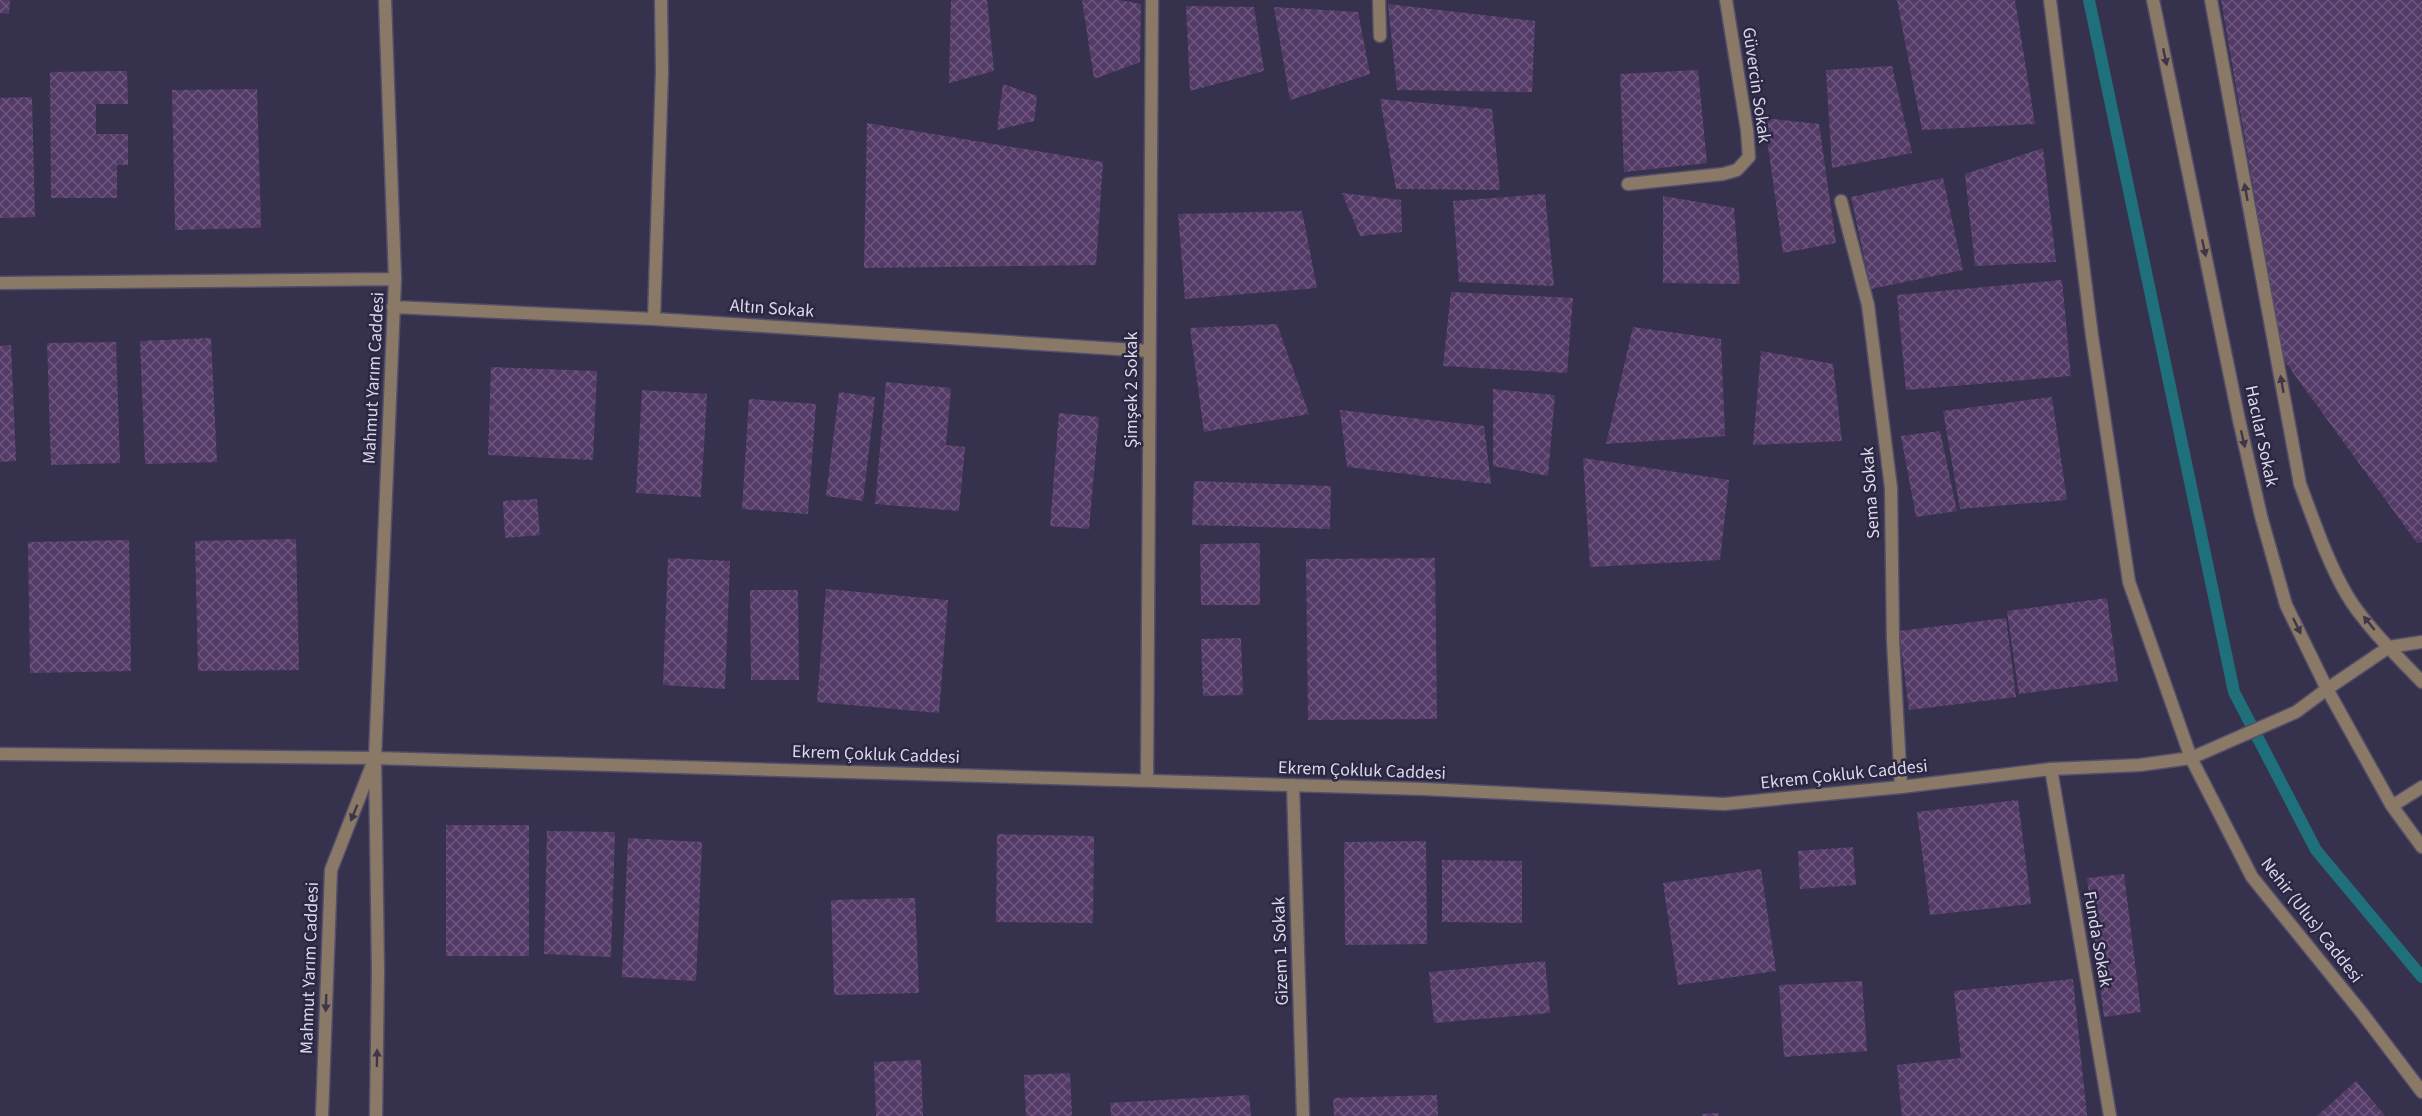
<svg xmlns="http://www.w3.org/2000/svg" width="2422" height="1116" font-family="'Source Sans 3',sans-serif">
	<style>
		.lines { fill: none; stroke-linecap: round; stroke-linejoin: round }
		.stream { stroke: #1f707b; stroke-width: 12 }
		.building { fill: url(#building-cross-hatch) }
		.minor-casing { stroke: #544f69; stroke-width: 15 }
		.tertiary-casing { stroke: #544f69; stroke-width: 15 }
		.minor { stroke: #8a7967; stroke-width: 12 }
		.tertiary { stroke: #8a7967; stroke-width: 12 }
		.oneway { fill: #3f3749 }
		.labels { text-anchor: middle; stroke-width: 5; stroke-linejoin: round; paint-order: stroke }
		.street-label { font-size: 18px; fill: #dbd9eb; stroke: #2c2742 }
	</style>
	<defs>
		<pattern id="building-cross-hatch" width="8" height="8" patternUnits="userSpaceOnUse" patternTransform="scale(1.5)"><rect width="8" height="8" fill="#543b67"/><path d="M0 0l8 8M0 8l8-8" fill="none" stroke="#6c577d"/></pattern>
	</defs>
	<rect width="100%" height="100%" fill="#36314d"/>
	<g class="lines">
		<path class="stream" d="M2089 0 2234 692 2316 850 2422 977"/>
	</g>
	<path class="building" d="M0 0H10L9 14 0 13Z
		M951 0H987L994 71 949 83Z
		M1082 0H1119L1141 4 1140 62 1094 79Z
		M1897 0H2015L2035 124 1922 130Z
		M2221 0H2422V542L2417 543 2283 359Z
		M1388 4 1535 21 1532 92 1397 90Z
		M1186 6 1254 7 1264 71 1190 91Z
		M1274 7 1358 12 1370 74 1290 100Z
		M1892 66 1912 153 1832 168 1826 70Z
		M1698 70 1707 163 1624 172 1620 74Z
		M127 71 128 104H96V134H128V165H117V198H51L50 72Z
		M1003 84 1037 96 1034 121 997 130Z
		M257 89 261 228 175 230 172 90Z
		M32 97 35 217 0 218V98Z
		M1380 99 1492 109 1500 190 1396 189Z
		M1764 118 1819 124 1836 243 1783 253Z
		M867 123 1103 162 1096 265 864 268Z
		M2043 148 2056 262 1975 266 1965 174Z
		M1943 178 1963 270 1871 289 1851 197Z
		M1342 193 1401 200 1402 232 1360 236Z
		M1545 194 1554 286 1459 282 1453 201Z
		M1663 196 1734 208 1740 284 1663 283Z
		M1302 211 1317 288 1185 299 1178 214Z
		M2062 280 2071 376 1906 390 1897 295Z
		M1451 292 1573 298 1567 373 1443 366Z
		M1277 324 1309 414 1204 432 1190 328Z
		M1633 327 1721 339 1725 436 1606 444Z
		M211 338 217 462 145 464 140 341Z
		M116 342 120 463 51 465 47 343Z
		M11 345 16 461 0 462V346Z
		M1761 351 1833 364 1842 441 1753 445Z
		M491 367 597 371 593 460 488 455Z
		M886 382 951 388 946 445 965 447 959 511 875 504Z
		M1493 389 1555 395 1548 476 1493 466Z
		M642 390 707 394 701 497 636 493Z
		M839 392 875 397 863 501 826 496Z
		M2052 397 2067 500 1960 509 1943 411Z
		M749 399 816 404 808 514 742 509Z
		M1340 410 1484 426 1491 484 1347 467Z
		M1059 413 1099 417 1089 529 1050 526Z
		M1940 431 1957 511 1916 517 1901 436Z
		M1583 458 1729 480 1720 560 1590 567Z
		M1194 481 1331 486 1330 529 1192 525Z
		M537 499 540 535 505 538 503 501Z
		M296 539 299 670 198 671 195 541Z
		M129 540 131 671 30 673 28 542Z
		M1260 543V605H1201L1200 544Z
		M668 558 730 561 725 689 663 685Z
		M1435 558 1437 719 1308 720 1306 559Z
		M826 589 948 600 939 713 817 702Z
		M750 590H798L799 680H751Z
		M2107 598 2118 681 2019 694 2007 611Z
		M2006 618 2016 697 1909 710 1899 631Z
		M1241 638 1243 695 1203 696 1201 639Z
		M2018 800 2031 904 1930 915 1917 812Z
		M446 825H529V956H446Z
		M547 831 615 832 611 957 544 954Z
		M997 834 1094 836 1093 923 996 922Z
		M628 838 702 842 696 981 622 977Z
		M1426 841 1427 944 1345 945 1344 842Z
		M1853 847 1856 885 1800 889 1798 851Z
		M1442 860 1522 861V923L1442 922Z
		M1761 869 1776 971 1678 985 1663 883Z
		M2124 874 2141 1012 2104 1017 2087 878Z
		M915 898 919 993 834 995 831 900Z
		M1545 961 1550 1013 1434 1023 1429 972Z
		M2073 979 2087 1116H1902L1897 1065 1961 1058 1954 991Z
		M1862 981 1867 1051 1784 1057 1779 985Z
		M921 1060 923 1116H876L874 1062Z
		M1070 1073 1072 1116H1026L1024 1075Z
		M2356 1081 2385 1116H2317Z
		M1249 1095 1251 1116H1111L1110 1103Z
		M1437 1095 1438 1116H1334L1333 1098Z
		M1718 1113 1719 1116H1703L1702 1114Z"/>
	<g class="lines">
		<g class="minor-casing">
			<path id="minor" d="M1379 0 1380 36
				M2050 0 2092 336 2129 582 2191 758 2252 877 2362 1013 2422 1092
				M1628 184 1723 174 1737 170 1749 157 1747 130 1726 0
				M1841 201 1868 305 1891 488 1893 641 1901 787
				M0 283 395 279
				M393 307 654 319 1149 351
				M654 319 662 71 661 0
				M0 754 375 758
				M2051 769 2110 1116
				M1147 780 1152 0
				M1293 785 1303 1116
				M322 1116 331 870 372 765
				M376 1116 378 971 375 758 395 279 385 0"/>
		</g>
		<g class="tertiary-casing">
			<path id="tertiary" d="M2153 0 2239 420 2261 516 2286 605 2327 689 2392 806 2422 847
				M2211 0 2300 484C2314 521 2327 561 2347 595 2364 624 2398 657 2422 682
				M375 758 1424 789 1724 804 1901 787 2051 769 2140 765 2191 758 2296 712 2327 689 2389 647 2422 642
				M2392 806 2422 787"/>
		</g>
		<use href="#minor" class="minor"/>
		<use href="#tertiary" class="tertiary"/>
	</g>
	<defs><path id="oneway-solid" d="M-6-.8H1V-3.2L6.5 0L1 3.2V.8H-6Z" transform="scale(1.5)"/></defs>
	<g class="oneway">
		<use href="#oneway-solid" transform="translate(2165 57) rotate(78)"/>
		<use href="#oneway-solid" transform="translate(2246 192) rotate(-100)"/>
		<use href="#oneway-solid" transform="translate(2204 248) rotate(78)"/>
		<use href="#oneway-solid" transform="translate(2282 384) rotate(-100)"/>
		<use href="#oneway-solid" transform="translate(2243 439) rotate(77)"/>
		<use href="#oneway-solid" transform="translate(2369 623) rotate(-129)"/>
		<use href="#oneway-solid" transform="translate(2297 626) rotate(64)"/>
		<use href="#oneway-solid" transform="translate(354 813) rotate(112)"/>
		<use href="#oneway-solid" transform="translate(326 1003) rotate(92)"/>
		<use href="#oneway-solid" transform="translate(377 1058) rotate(-89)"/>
	</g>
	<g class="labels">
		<g class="street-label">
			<text transform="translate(1757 85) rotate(82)" y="6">Güvercin Sokak</text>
			<text transform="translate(772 308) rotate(4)" y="6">Altın Sokak</text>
			<text transform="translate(373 378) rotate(-87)" y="6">Mahmut Yarım Caddesi</text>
			<text transform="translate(1131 390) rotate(-90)" y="6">Şimşek 2 Sokak</text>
			<text transform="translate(2262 436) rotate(78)" y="6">Hacılar Sokak</text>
			<text transform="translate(1870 493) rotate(-94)" y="6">Sema Sokak</text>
			<text transform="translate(876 754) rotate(2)" y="6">Ekrem Çokluk Caddesi</text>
			<text transform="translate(1362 770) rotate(2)" y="6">Ekrem Çokluk Caddesi</text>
			<text transform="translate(1844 774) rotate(-6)" y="6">Ekrem Çokluk Caddesi</text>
			<text transform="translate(2312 920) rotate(52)" y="6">Nehir (Ulus) Caddesi</text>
			<text transform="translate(2098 939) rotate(80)" y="6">Funda Sokak</text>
			<text transform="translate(1280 951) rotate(-92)" y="6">Gizem 1 Sokak</text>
			<text transform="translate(309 968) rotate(-88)" y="6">Mahmut Yarım Caddesi</text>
		</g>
	</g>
</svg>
